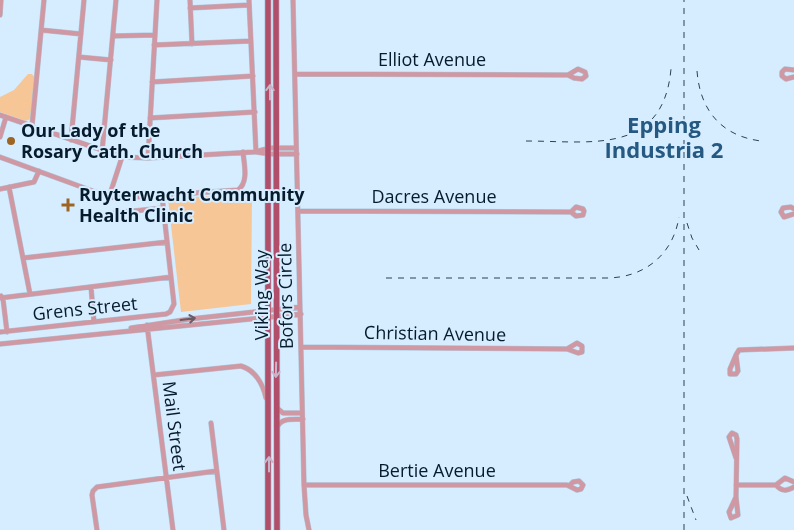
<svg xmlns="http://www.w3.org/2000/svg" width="794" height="530" font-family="'Open Sans',sans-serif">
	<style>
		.green { fill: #f7c697 }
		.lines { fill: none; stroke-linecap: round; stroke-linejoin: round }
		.minor-casing { stroke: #b1c7d9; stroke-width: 5.5 }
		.major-casing { stroke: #b1c7d9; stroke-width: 7 }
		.minor { stroke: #d098a3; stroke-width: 4.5 }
		.major { stroke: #b14f6a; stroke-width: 5.5 }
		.rail { stroke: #2c4253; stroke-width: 1; stroke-dasharray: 6 6; stroke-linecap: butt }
		.oneway { stroke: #c9b5cb }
		.oneway2 { stroke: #6b5a68 }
		.poi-dot { fill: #9d6422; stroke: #d6ecff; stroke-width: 2 }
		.labels { text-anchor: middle; stroke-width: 4; stroke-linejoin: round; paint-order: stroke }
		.street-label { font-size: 18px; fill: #061c2d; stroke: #d6ecff }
		.poi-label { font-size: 18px; font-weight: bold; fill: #061c2d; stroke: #d6ecff; text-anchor: start }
		.district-label { font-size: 22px; font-weight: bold; fill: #255982; stroke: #d6ecff }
	</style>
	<rect width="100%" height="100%" fill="#d6ecff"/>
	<path class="green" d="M28 74H32L35 78 31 119 25 121 0 112V97L14 90Z
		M250 193 252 196 251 304 181 312 168 199Z"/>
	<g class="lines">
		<g class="minor-casing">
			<path id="minor" d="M190 0 192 44
				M249 0 256 152
				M293 0 304 485 306 515 309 530
				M190 8 249 5
				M0 15 1 0
				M41 30 81 34
				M113 36 155 35
				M154 45 251 41
				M79 57 111 60
				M578 69 585 72 586 76 582 79 574 78 568 75Z
				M794 70 785 69 782 72V76L786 79 794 77
				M295 74 568 75
				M152 82 253 76
				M0 115 122 157 148 158 254 152 270 148H296
				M150 118 255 112
				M32 126 44 0
				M0 137 6 117
				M71 140 84 0
				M102 152 116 0
				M256 152 270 154H297
				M0 157 109 197 121 198 238 190C249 182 244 164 243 152
				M148 158 157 0
				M9 187 30 294
				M0 189 34 182 39 171
				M109 197 122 157
				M576 207 583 209 584 211 583 215 576 216 571 212Z
				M794 209 791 207 783 208 781 212 784 217 794 214
				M298 211 571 212
				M114 213 163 208
				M23 258 167 242
				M91 287 94 322
				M1 296 3 299 7 332
				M0 298 171 277
				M147 325 173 530
				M131 328 190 319 300 307
				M0 332 166 314 170 312 174 304 162 196
				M0 344 301 314
				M301 347 567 349 578 353 582 352V346L577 343 567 349
				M736 355 738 371 736 374H730V369L736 355 739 350 794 348
				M154 375 241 366C255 370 263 384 266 398
				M277 408 283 413H302
				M211 423 224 530
				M277 427C282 417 293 420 303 419
				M304 485H567L577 490 581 489 583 485 579 481 573 482 569 486
				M736 485H776C782 492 787 491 794 487
				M776 485 785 478 794 482
				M736 497 729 512 731 518 738 515 736 497 737 439 736 435 732 433 729 437 736 458
				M97 530 92 495 93 491 97 487 216 471"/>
		</g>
		<g class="major-casing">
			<path id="major" d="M276 0 277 530
				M268 530V0"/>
		</g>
		<use href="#minor" class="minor"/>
		<use href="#major" class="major"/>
		<path class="rail" d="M697 71C700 110 721 136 761 141
			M526 141C590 141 663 156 671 69
			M687 223 692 238 699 250
			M386 278H606C644 278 673 255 679 217
			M687 496 696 520
			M684 530V0"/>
	</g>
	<defs><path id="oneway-shaft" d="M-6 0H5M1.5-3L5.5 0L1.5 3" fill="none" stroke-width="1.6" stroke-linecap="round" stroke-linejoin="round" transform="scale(1.25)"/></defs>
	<g class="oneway">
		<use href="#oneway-shaft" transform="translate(270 92) rotate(-90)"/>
		<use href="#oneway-shaft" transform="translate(276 370) rotate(91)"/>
		<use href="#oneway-shaft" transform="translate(269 464) rotate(-90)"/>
	</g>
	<use class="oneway2" href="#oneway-shaft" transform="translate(188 319) rotate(-7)"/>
	<g class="poi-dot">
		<circle cx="11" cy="141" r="5"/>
		<path d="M65.5 197.5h5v5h5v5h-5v5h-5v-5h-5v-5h5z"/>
	</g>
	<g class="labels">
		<g class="street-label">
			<text x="432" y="66">Elliot Avenue</text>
			<text x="434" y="203">Dacres Avenue</text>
			<text transform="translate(262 295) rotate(-90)" y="6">Viking Way</text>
			<text transform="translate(286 296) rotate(-91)" y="6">Bofors Circle</text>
			<text transform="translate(85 309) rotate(-6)" y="6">Grens Street</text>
			<text transform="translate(435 334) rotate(1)" y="6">Christian Avenue</text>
			<text transform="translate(174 426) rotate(83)" y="6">Mail Street</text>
			<text x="437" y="477">Bertie Avenue</text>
		</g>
		<g class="poi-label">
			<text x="21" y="137">Our Lady of the<tspan x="21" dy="21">Rosary Cath. Church</tspan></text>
			<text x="79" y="201">Ruyterwacht Community<tspan x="79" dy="21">Health Clinic</tspan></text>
		</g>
		<g class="district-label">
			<text x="664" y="133">Epping<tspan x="664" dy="25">Industria 2</tspan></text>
		</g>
	</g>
</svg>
